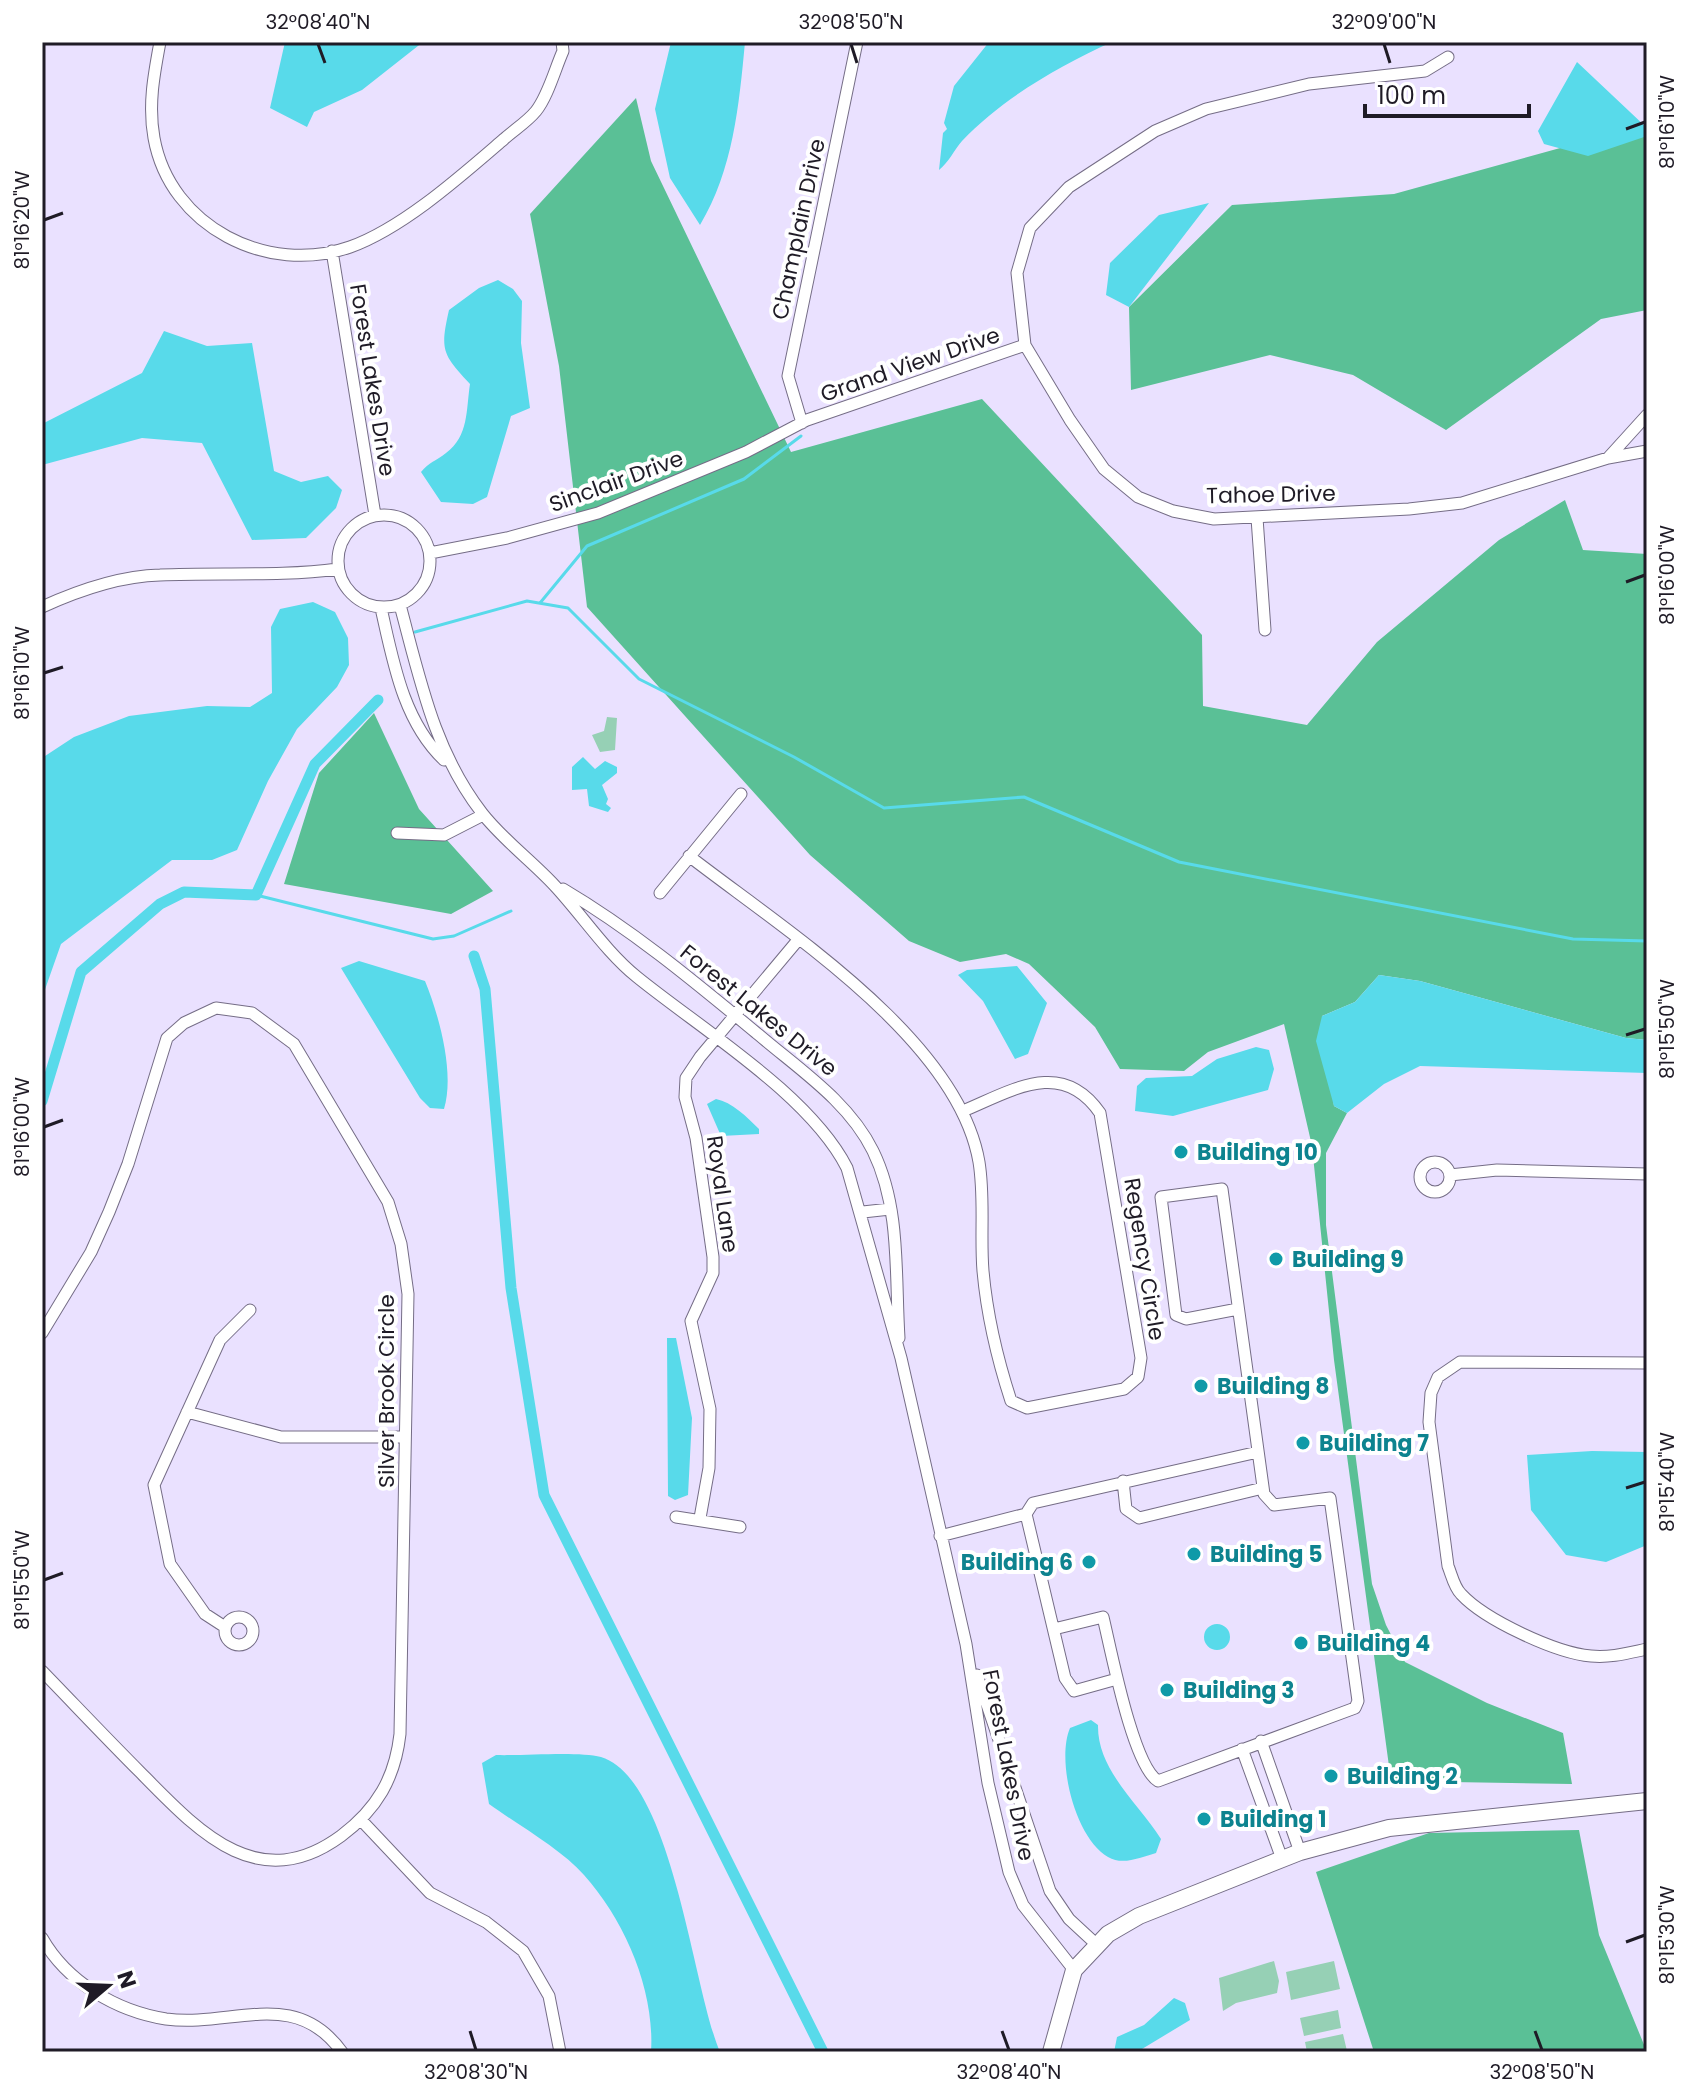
<svg xmlns="http://www.w3.org/2000/svg" width="1689" height="2094" font-family="Poppins,sans-serif">
	<style>
		.green { fill: #96d0b5 }
		.forest { fill: #5ac096 }
		.water { fill: #58daea }
		.lines { fill: none; stroke-linecap: round; stroke-linejoin: round }
		.stream { stroke: #58daea; stroke-width: 3 }
		.canal { stroke: #58daea; stroke-width: 11 }
		.street-casing { stroke: #756d86; stroke-width: 13 }
		.secondary-casing { stroke: #756d86; stroke-width: 18 }
		.street { stroke: #fff; stroke-width: 11 }
		.secondary { stroke: #fff; stroke-width: 16 }
		.ticks { fill: none; stroke: #1f1b26; stroke-width: 3 }
		.culture-dot { fill: #0f9aa8; stroke: #fff; stroke-width: 3 }
		.labels { text-anchor: middle; stroke-width: 8; stroke-linejoin: round; paint-order: stroke }
		.street-label { font-size: 22px; fill: #1f1b26; stroke: #fff }
		.culture-label { font-size: 22px; font-weight: bold; fill: #0d838f; stroke: #fff; text-anchor: start }
		.neatline { fill: none; stroke: #1f1b26; stroke-width: 3 }
		.ticks-label { font-size: 20px; text-anchor: middle; fill: #1f1b26 }
	</style>
	<rect width="100%" height="100%" fill="#eae1ff"/>
	<path class="green" d="M607 717 617 718 615 750 600 752 592 735 604 731Z
		M1274 1961 1279 1981 1277 1993 1236 2003 1223 2011 1219 1978Z
		M1334 1961 1340 1989 1291 2000 1286 1972Z
		M1338 2010 1341 2028 1304 2036 1300 2018Z
		M1343 2034 1347 2051 1307 2052 1305 2042Z"/>
	<path class="forest" d="M636 98 651 161 791 452 982 399 1202 635 1203 706 1307 725 1377 642 1499 540 1565 500 1583 550 1647 554V1040L1626 1038 1420 981 1379 975 1355 1002 1322 1016 1334 1106 1347 1113 1326 1153V1225L1372 1584 1386 1625 1405 1662 1487 1703 1563 1733 1572 1784 1391 1781 1334 1360 1312 1146 1284 1024 1208 1052 1184 1071 1120 1069 1095 1027 1029 964 1006 954 960 962 909 941 810 855 587 607 559 366 530 214Z
		M1647 124V310L1601 319 1446 430 1353 375 1270 355 1131 390 1129 307 1232 205 1394 194Z
		M374 713 419 809 493 891 451 914 284 884 319 773Z
		M1579 1830 1599 1935 1647 2052H1374L1316 1872 1429 1833Z"/>
	<path class="water" d="M285 42H423L362 90 314 112 307 127 270 108Z
		M671 42H745C739 106 733 170 700 225L670 178 655 109Z
		M989 42H1112C1059 66 1003 98 962 141 954 150 949 162 939 170L943 133 947 129 944 123 954 86Z
		M1577 62 1647 128V136L1588 156 1544 144 1538 131Z
		M1209 203 1129 307 1106 295 1110 263 1159 215Z
		M498 280 513 289 522 301 521 343 530 408 511 416 487 497 473 504 441 502 421 472C429 462 436 461 446 453 469 436 466 410 470 384 442 354 440 350 449 310L479 288Z
		M164 331 207 346 252 343 274 471 301 482 328 476 342 490 336 508 306 538 252 540 202 443 142 438 42 465V424L142 373Z
		M313 602 335 612 348 638 349 665 337 687 297 729 268 781 237 850 212 860H172L61 944 42 998V758L74 737 129 716 207 706 250 707 272 693 271 627 280 609Z
		M583 757 595 769 605 761 617 767V773L602 785 608 799 606 804 611 808 608 812 589 806 587 789 572 790V767Z
		M359 961 425 981C439 1015 455 1073 444 1109L430 1108 420 1098 341 968Z
		M1017 966 1047 1003 1028 1054 1015 1059 983 1001 958 975 967 970Z
		M1379 975 1420 981 1626 1038 1647 1040V1073L1420 1066 1384 1084 1347 1113 1334 1106 1316 1041 1322 1016 1355 1002Z
		M1256 1047 1269 1050 1274 1069 1268 1090 1173 1116 1135 1111 1137 1086 1146 1078 1192 1076 1217 1059Z
		M716 1099C732 1102 747 1117 759 1129V1134L721 1136 707 1104Z
		M667 1338H676L692 1418 688 1495 675 1500 668 1496Z
		M1592 1451 1647 1452V1545L1606 1562 1566 1555 1531 1510 1527 1455Z
		M1204 1637a13 13 0 1 1 26 0a13 13 0 1 1-26 0Z
		M1091 1720 1098 1725C1097 1770 1139 1804 1161 1839L1156 1853C1141 1857 1123 1866 1108 1857 1075 1838 1056 1761 1070 1728Z
		M496 1755C522 1756 578 1751 601 1757 673 1779 693 1990 720 2052H651C655 1990 625 1921 584 1875 561 1849 518 1825 489 1804L482 1763Z
		M1174 1998 1185 2003 1190 2020 1137 2052H1114L1117 2037 1144 2025Z"/>
	<g class="lines">
		<path class="stream" d="M540 603 587 546 744 479 801 436
			M415 632 527 601 568 608 639 679 794 757 884 808 1024 797 1179 862 1573 939 1647 941
			M256 895 433 939 454 936 511 911"/>
		<path class="canal" d="M474 956 485 989 511 1288 544 1495 823 2052
			M42 1101 81 972 160 904 184 892 256 895 315 764 378 700"/>
		<g class="street-casing">
			<path id="street" d="M160 42C154 74 148 105 154 138 170 227 268 276 350 247 403 228 461 176 504 139 514 130 527 122 536 111 548 96 555 69 563 51L562 42
				M1448 57 1425 71 1309 84 1206 109 1155 131 1069 187 1030 228 1017 273 1025 345 1070 420 1104 469 1138 497 1173 511 1214 519 1409 509 1462 503 1608 458 1647 451
				M332 251 375 515
				M802 423 788 376 857 42
				M1608 458 1647 415
				M338 561a46 46 0 1 1 92 0a46 46 0 1 1-92 0Z
				M1257 518 1265 630
				M430 553 507 538 598 513 746 452 807 420 1025 345
				M400 605C420 679 434 751 482 813 503 840 532 861 555 886 582 915 606 952 637 977 701 1029 810 1095 847 1168L901 1358 966 1644 988 1783 1009 1872 1023 1905 1074 1970
				M42 607C77 591 121 576 160 575 220 572 278 577 338 569
				M381 608C393 661 403 721 444 760
				M397 833 444 835 483 815
				M689 856C783 929 958 1039 979 1162 985 1199 980 1234 983 1271 987 1315 997 1358 1011 1401L1027 1408 1124 1389 1138 1377 1141 1358 1100 1113C1062 1058 1013 1090 963 1111
				M563 889C634 931 696 983 759 1035 800 1070 849 1102 873 1151 901 1208 895 1276 899 1338
				M660 893 741 794
				M1420 1177a15 15 0 1 1 30 0a15 15 0 1 1-30 0Z
				M1450 1175 1497 1170 1647 1174
				M863 1212 890 1209
				M42 1333 91 1252 109 1212 128 1164 167 1038 184 1023 216 1008 252 1013 294 1044 388 1202 401 1244 408 1294 400 1734C395 1778 377 1809 341 1836 258 1897 198 1831 140 1772 107 1739 75 1705 42 1671
				M1647 1363 1460 1362 1438 1377 1431 1393 1429 1422 1448 1566C1452 1576 1454 1587 1461 1594 1485 1620 1556 1653 1591 1656 1610 1658 1628 1653 1647 1649
				M187 1412 281 1437H405
				M1123 1481 1126 1509 1139 1518 1263 1488
				M676 1517 740 1527
				M700 1518 709 1468 710 1409 691 1321 713 1273V1257L696 1138 685 1097 686 1078 700 1057 798 940
				M940 1536 1026 1514
				M225 1631a14 14 0 1 1 28 0a14 14 0 1 1-28 0Z
				M225 1627 205 1614 170 1564 154 1485 220 1340 250 1310
				M1054 1629 1103 1617C1111 1650 1133 1766 1158 1781L1355 1708 1358 1701 1330 1498 1274 1505 1264 1494 1222 1189 1161 1197 1176 1315 1186 1319 1238 1309
				M977 1675 1050 1891 1069 1919 1096 1944
				M1117 1679 1074 1691 1065 1678 1026 1514 1033 1503 1258 1452
				M1261 1741 1300 1852
				M1242 1749 1282 1859
				M362 1821 430 1893 486 1922 523 1951 549 1996 560 2052
				M42 1938C67 1982 116 2011 166 2019 232 2028 294 1986 342 2052"/>
		</g>
		<g class="secondary-casing">
			<path id="secondary" d="M1051 2052 1074 1970 1108 1934 1139 1916 1300 1852 1389 1828 1647 1801"/>
		</g>
		<use href="#street" class="street"/>
		<use href="#secondary" class="secondary"/>
	</g>
	<path class="ticks" d="M318 44 325 63M851 44 857 63M1384 44 1390 63M1626 129 1645 122M44 220 63 213M1626 582 1645 575M44 673 63 667M1626 1035 1645 1029M44 1127 63 1120M1626 1488 1645 1482M44 1580 63 1573M1626 1942 1645 1935M470 2031 476 2050M1002 2031 1009 2050M1535 2031 1542 2050"/>
	<g class="culture-dot">
		<circle cx="1181" cy="1152" r="8"/>
		<circle cx="1276" cy="1259" r="8"/>
		<circle cx="1201" cy="1386" r="8"/>
		<circle cx="1303" cy="1443" r="8"/>
		<circle cx="1194" cy="1554" r="8"/>
		<circle cx="1089" cy="1562" r="8"/>
		<circle cx="1301" cy="1643" r="8"/>
		<circle cx="1167" cy="1690" r="8"/>
		<circle cx="1331" cy="1776" r="8"/>
		<circle cx="1204" cy="1819" r="8"/>
	</g>
	<g class="labels">
		<g class="street-label">
			<text transform="translate(798 229) rotate(-78)" y="8">Champlain Drive</text>
			<text transform="translate(910 364) rotate(-19)" y="8">Grand View Drive</text>
			<text transform="translate(373 380) rotate(81)" y="8">Forest Lakes Drive</text>
			<text transform="translate(616 481) rotate(-20)" y="8">Sinclair Drive</text>
			<text transform="translate(1271 494) rotate(-1)" y="8">Tahoe Drive</text>
			<text transform="translate(759 1010) rotate(39)" y="8">Forest Lakes Drive</text>
			<text transform="translate(723 1194) rotate(82)" y="8">Royal Lane</text>
			<text transform="translate(1145 1259) rotate(81)" y="8">Regency Circle</text>
			<text transform="translate(386 1391) rotate(-90)" y="8">Silver Brook Circle</text>
			<text transform="translate(1009 1765) rotate(79)" y="8">Forest Lakes Drive</text>
		</g>
		<g class="culture-label">
			<text x="1197" y="1160">Building 10</text>
			<text x="1292" y="1267">Building 9</text>
			<text x="1217" y="1394">Building 8</text>
			<text x="1319" y="1451">Building 7</text>
			<text x="1210" y="1562">Building 5</text>
			<text x="1073" y="1570" text-anchor="end">Building 6</text>
			<text x="1317" y="1651">Building 4</text>
			<text x="1183" y="1698">Building 3</text>
			<text x="1347" y="1784">Building 2</text>
			<text x="1220" y="1827">Building 1</text>
		</g>
	</g>
	<rect width="1689" height="2094" fill="none" stroke="#ffffff" stroke-width="88"/>
	<g transform="translate(108 1986) rotate(71)" stroke="#ffffff" stroke-width="6" paint-order="stroke">
	<path d="M0-6L14 30L0 20L-14 30Z" fill="#1f1b26"/>
	<text y="-12" font-size="22" font-weight="bold" text-anchor="middle" fill="#1f1b26">N</text>
	</g>
	<path d="M1365 104v12h164v-12" fill="none" stroke="#1f1b26" stroke-width="4"/>
	<text x="1377" y="104" font-size="24" fill="#1f1b26" stroke="#ffffff" stroke-width="6" paint-order="stroke">100 m</text>
	<rect x="44" y="44" width="1601" height="2006" class="neatline"/>
	<g class="ticks-label">
		<text x="318" y="29">32°08'40"N</text>
		<text x="851" y="29">32°08'50"N</text>
		<text x="1384" y="29">32°09'00"N</text>
		<text transform="translate(1667 122) rotate(-90)" y="7">81°16'10"W</text>
		<text transform="translate(22 220) rotate(-90)" y="7">81°16'20"W</text>
		<text transform="translate(1667 575) rotate(-90)" y="7">81°16'00"W</text>
		<text transform="translate(22 673) rotate(-90)" y="7">81°16'10"W</text>
		<text transform="translate(1667 1029) rotate(-90)" y="7">81°15'50"W</text>
		<text transform="translate(22 1127) rotate(-90)" y="7">81°16'00"W</text>
		<text transform="translate(1667 1482) rotate(-90)" y="7">81°15'40"W</text>
		<text transform="translate(22 1580) rotate(-90)" y="7">81°15'50"W</text>
		<text transform="translate(1667 1935) rotate(-90)" y="7">81°15'30"W</text>
		<text x="476" y="2079">32°08'30"N</text>
		<text x="1009" y="2079">32°08'40"N</text>
		<text x="1542" y="2079">32°08'50"N</text>
	</g>
</svg>
